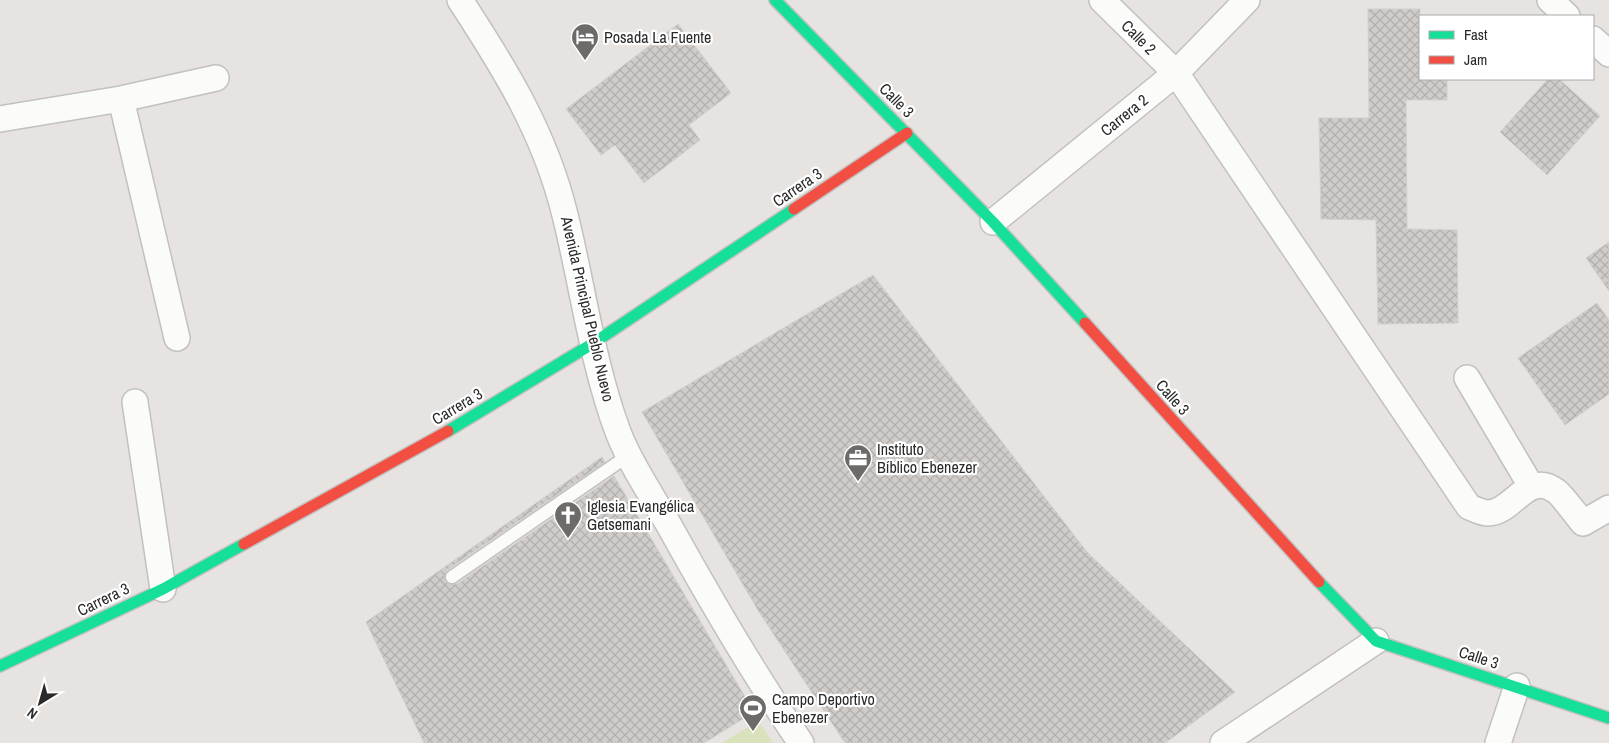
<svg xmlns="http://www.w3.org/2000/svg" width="1609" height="743" font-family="'Archivo Narrow',sans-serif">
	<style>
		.pitch { fill: #d9e2bb }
		.building { fill: url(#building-cross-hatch); stroke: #d2cfcc }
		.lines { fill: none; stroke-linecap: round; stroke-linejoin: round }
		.lane-casing { stroke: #c2c1c1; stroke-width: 15 }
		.street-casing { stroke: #c2c1c1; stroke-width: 28 }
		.fast-casing { stroke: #c2c1c1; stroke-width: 14 }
		.jam-casing { stroke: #c2c1c1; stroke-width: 14 }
		.lane { stroke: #fbfbfa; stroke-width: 12 }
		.street { stroke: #fbfbfa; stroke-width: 25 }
		.fast { stroke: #16e098; stroke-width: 11 }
		.jam { stroke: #f24e42; stroke-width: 11 }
		.labels { text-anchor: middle; stroke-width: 4.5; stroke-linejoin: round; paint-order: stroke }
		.poi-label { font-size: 16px; fill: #2a2a2a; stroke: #fff; text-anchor: start }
		.street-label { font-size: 16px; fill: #2a2a2a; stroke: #fff }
	</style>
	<defs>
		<pattern id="building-cross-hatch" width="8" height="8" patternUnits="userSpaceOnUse" patternTransform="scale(1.25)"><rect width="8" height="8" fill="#cfccc9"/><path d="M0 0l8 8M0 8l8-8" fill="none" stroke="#b2afad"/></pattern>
	</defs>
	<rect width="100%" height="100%" fill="#e7e3e0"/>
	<path class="pitch" d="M758 721 773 743H722Z"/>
	<path class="building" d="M1368 9H1420V79H1447V100H1406L1407 229 1457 230 1458 323 1378 324 1376 220 1321 219 1319 118H1369Z
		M678 24 731 93 689 125 700 140 644 183 615 145 601 155 566 109Z
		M1548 79H1559L1600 116 1547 175 1500 132Z
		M1609 242V291L1586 258Z
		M873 275 1087 552 1235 692 1165 743H845L759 612 642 412Z
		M1597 303 1609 320V394L1565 425 1518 358Z
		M602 457 605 462 447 570 445 574V581L449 584H457L614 476 754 712 704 743H424L366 622Z"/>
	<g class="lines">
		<g class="lane-casing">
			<path id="lane" d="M452 577 629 455"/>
		</g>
		<g class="street-casing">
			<path id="street" d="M460 0C505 69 545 133 565 215 583 287 592 362 618 432 631 465 652 496 670 527 711 601 753 673 801 743
				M1102 0 1176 73 1469 507C1475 509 1482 513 1488 513 1513 513 1527 470 1556 491 1563 496 1576 515 1583 523L1609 508
				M1550 0 1567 16
				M1593 39 1609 54
				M121 99 177 338
				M0 119 121 99 216 78
				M993 222 1176 73 1247 0
				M1467 378 1531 486
				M135 402 163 589
				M1223 743 1376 641
				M1498 743 1517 686"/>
		</g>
		<g class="fast-casing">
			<path id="fast" d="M775 0 993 222 1085 323
				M448 431 592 344 794 209
				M1319 582 1376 641 1609 718
				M0 666 163 589 244 544"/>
		</g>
		<g class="jam-casing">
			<path id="jam" d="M794 209 907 133
				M1085 323 1319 582
				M244 544 448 431"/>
		</g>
		<use href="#lane" class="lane"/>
		<use href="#street" class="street"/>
		<use href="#fast" class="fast"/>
		<use href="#jam" class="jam"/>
	</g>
	<defs>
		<g id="hotel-pin" transform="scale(1.4375)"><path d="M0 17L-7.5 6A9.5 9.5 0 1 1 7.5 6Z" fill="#6c6b6a" stroke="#fff"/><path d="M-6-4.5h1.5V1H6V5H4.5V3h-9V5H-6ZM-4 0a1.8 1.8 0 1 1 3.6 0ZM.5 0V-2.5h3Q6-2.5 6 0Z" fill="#fff"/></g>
		<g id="office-pin" transform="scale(1.4375)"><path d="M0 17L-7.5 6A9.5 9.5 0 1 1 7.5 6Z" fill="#6c6b6a" stroke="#fff"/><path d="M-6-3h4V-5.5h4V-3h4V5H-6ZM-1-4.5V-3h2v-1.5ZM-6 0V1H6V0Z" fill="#fff"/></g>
		<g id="church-pin" transform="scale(1.4375)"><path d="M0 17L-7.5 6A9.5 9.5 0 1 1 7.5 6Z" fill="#6c6b6a" stroke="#fff"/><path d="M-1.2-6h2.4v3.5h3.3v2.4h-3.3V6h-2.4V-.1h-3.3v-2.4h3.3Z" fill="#fff"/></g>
		<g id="stadium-pin" transform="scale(1.4375)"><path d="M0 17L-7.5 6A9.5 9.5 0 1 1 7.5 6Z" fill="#6c6b6a" stroke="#fff"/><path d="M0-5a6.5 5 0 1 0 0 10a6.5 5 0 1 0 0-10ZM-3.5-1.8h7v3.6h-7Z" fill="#fff"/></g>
	</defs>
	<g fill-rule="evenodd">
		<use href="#hotel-pin" x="585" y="37"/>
		<use href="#office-pin" x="858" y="458"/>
		<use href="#church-pin" x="568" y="515"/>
		<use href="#stadium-pin" x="753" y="708"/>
	</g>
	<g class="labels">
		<g class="poi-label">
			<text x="604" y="43">Posada La Fuente</text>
			<text x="877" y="455">Instituto<tspan x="877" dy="18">Bíblico Ebenezer</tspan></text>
			<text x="587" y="512">Iglesia Evangélica<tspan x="587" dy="18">Getsemani</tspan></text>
			<text x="772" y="705">Campo Deportivo<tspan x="772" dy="18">Ebenezer</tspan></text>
		</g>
		<g class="street-label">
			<text transform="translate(1139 37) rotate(45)" y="6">Calle 2</text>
			<text transform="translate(897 100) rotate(45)" y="6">Calle 3</text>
			<text transform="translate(1124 115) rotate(-39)" y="6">Carrera 2</text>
			<text transform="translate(797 187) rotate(-34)" y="6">Carrera 3</text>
			<text transform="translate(588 309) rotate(77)" y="6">Avenida Principal Pueblo Nuevo</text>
			<text transform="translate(1173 397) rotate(48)" y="6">Calle 3</text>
			<text transform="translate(457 406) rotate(-31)" y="6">Carrera 3</text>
			<text transform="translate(103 599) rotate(-26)" y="6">Carrera 3</text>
			<text transform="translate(1479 657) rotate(18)" y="6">Calle 3</text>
		</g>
	</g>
	<rect x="1419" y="15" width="175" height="65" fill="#ffffff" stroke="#aaaaaa"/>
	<rect x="1429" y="31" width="25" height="8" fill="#16e098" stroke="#aaaaaa"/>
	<text x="1464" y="40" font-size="15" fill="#2a2a2a">Fast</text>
	<rect x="1429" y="56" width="25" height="8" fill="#f24e42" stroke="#aaaaaa"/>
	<text x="1464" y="65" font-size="15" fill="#2a2a2a">Jam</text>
	<g transform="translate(40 703) rotate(217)" stroke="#ffffff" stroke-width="4" paint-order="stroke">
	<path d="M0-4L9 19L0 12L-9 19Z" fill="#2a2a2a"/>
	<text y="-8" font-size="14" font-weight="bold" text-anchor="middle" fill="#2a2a2a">N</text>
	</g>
</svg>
